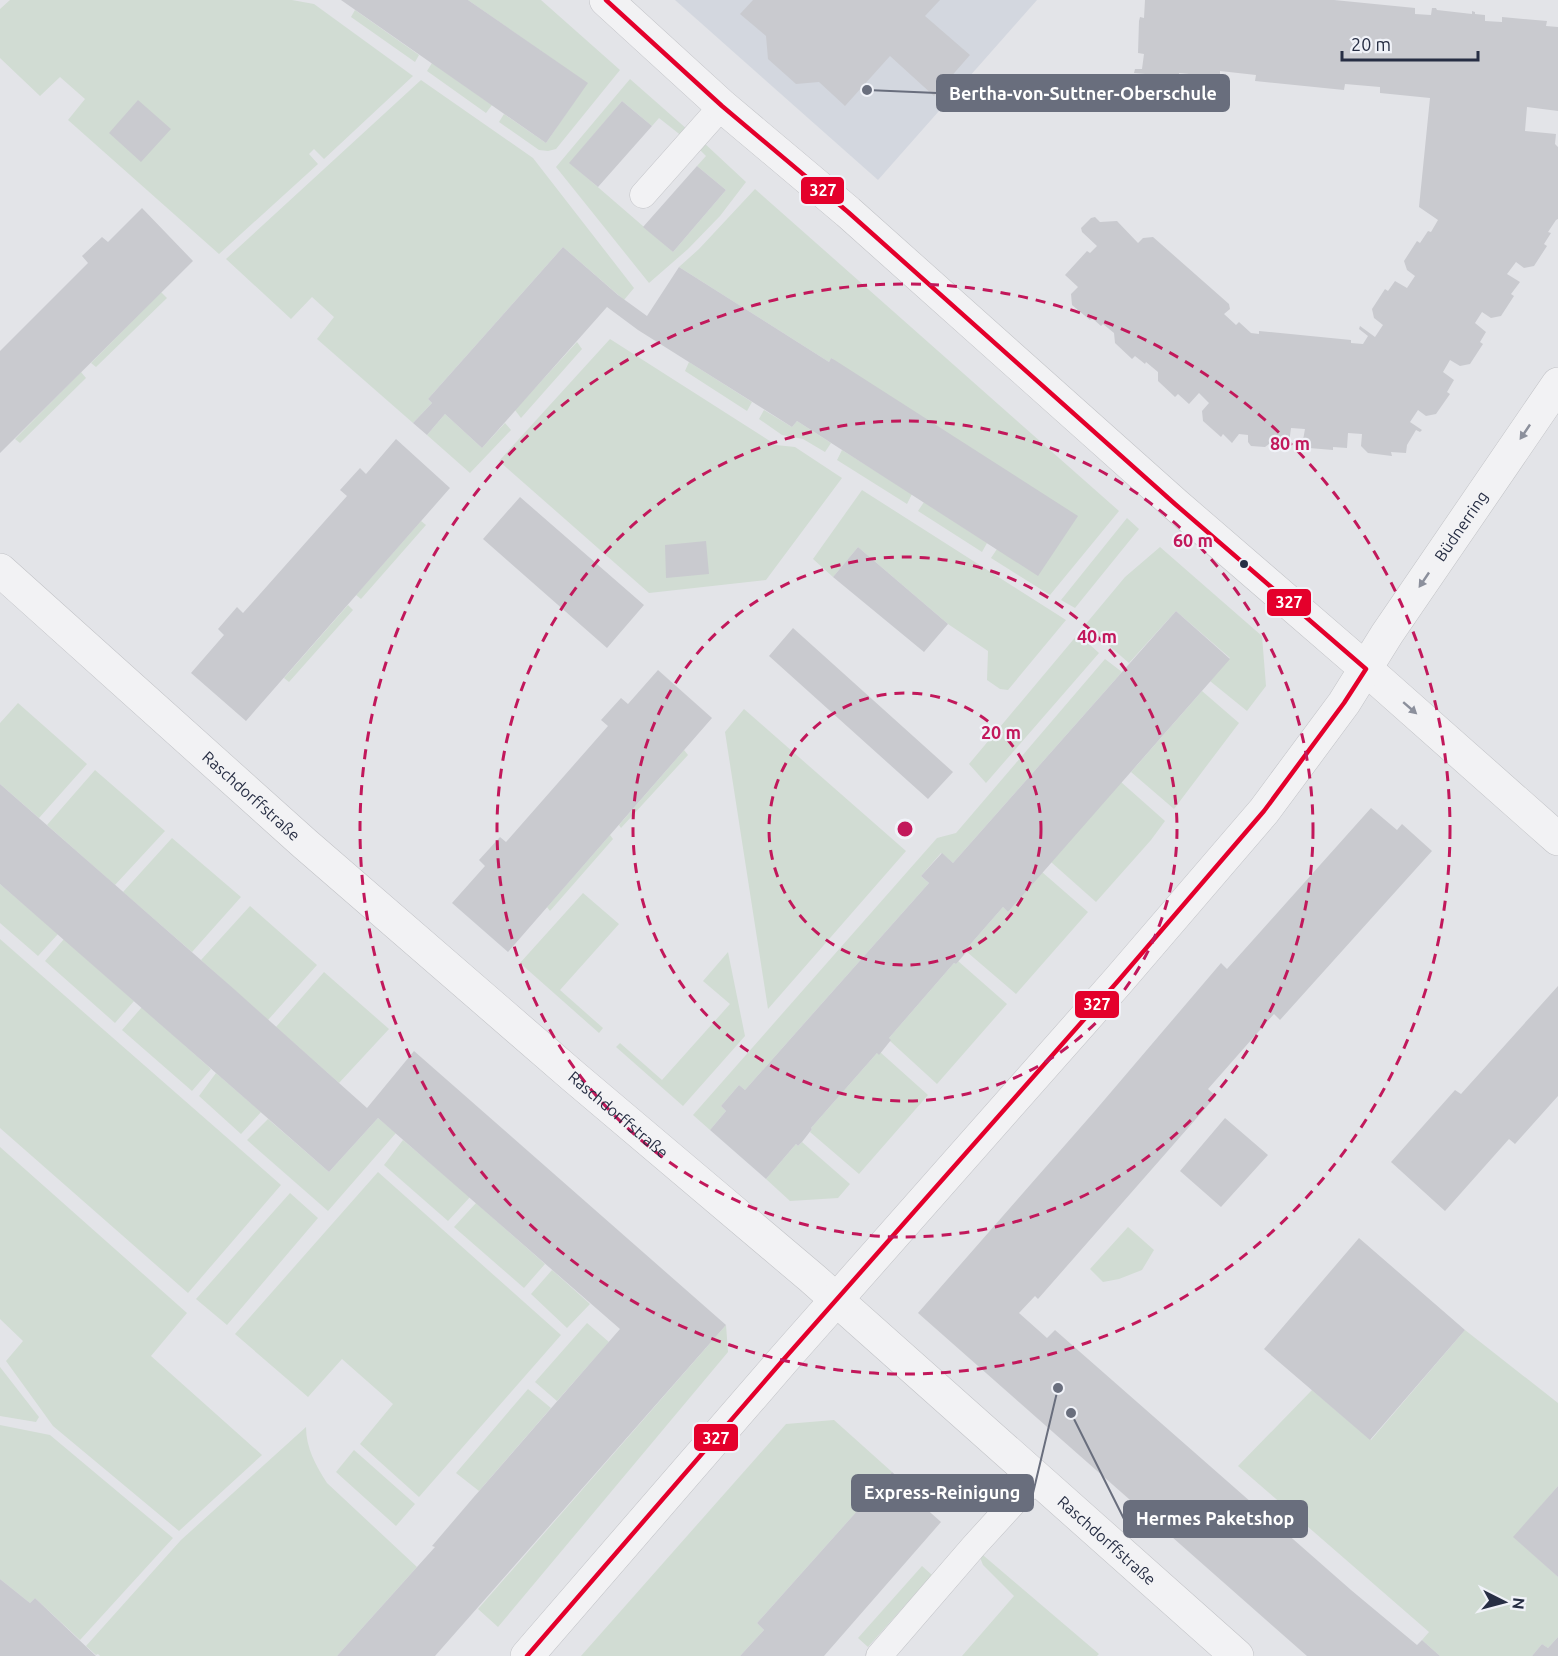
<svg xmlns="http://www.w3.org/2000/svg" width="1558" height="1656" font-family="Ubuntu,sans-serif">
	<style>
		.built { fill: #d3d7df }
		.green { fill: #d1dcd3 }
		.building { fill: #c9cacf }
		.lines { fill: none; stroke-linecap: round; stroke-linejoin: round }
		.lane-casing { stroke: #c1c2c6; stroke-width: 27 }
		.street-casing { stroke: #c1c2c6; stroke-width: 34 }
		.lane { stroke: #f2f2f4; stroke-width: 26 }
		.street { stroke: #f2f2f4; stroke-width: 33 }
		.bus-1-casing { stroke: #f0f2f8; stroke-width: 9 }
		.bus-1 { stroke: #e4002b; stroke-width: 4.5 }
		.oneway { fill: #8c909c }
		.ring { fill: none; stroke: #c2185b; stroke-width: 3; stroke-dasharray: 10 8 }
		.bus-dot { fill: #272e44; stroke: #f0f2f8; stroke-width: 2 }
		.labels { text-anchor: middle; stroke-width: 4.5; stroke-linejoin: round; paint-order: stroke }
		.street-label { font-size: 16px; fill: #272e44; stroke: #f0f2f8 }
		.centre { fill: #c2185b; stroke: #f0f2f8; stroke-width: 3 }
		.ring-label { font-size: 18px; text-anchor: middle; font-weight: bold; fill: #c2185b; stroke: #f0f2f8; stroke-width: 4.5; stroke-linejoin: round; paint-order: stroke }
		.leader { fill: none; stroke: #696e7d; stroke-width: 2 }
		.callout-dot { fill: #696e7d; stroke: #f0f2f8; stroke-width: 2 }
		.callout { fill: #696e7d; stroke: #696e7d; stroke-width: 2 }
		.callout-label { font-size: 18px; text-anchor: middle; font-weight: bold; fill: #fff }
		.line-badge { stroke: #f0f2f8; stroke-width: 2 }
		.badge-label { font-size: 16px; text-anchor: middle; font-weight: bold; fill: #fff }
	</style>
	<rect width="100%" height="100%" fill="#e3e4e8"/>
	<path class="built" d="M675 0H1037L878 180Z"/>
	<path class="green" d="M10 0H292L314 4 413 76 324 159 314 149 309 154 318 164 219 254 68 120 85 99 60 77 40 96 0 58V9Z
		M468 0H541L620 70 556 149 548 151 539 150 499 122 504 114 546 143 587 83Z
		M355 10 419 55 415 62 351 17Z
		M432 63 492 105 486 113 427 71Z
		M630 79 688 130 683 137 659 118 652 126 622 101 570 163 673 252 726 190 697 166 706 156 697 147 703 142 746 182 720 216 688 249 649 283 556 167Z
		M421 80 533 158 634 288 624 300 563 247 428 399 432 403 413 423 317 339 334 317 312 297 291 319 226 259Z
		M755 189 1119 511 1050 595 991 558 997 549 833 359 831 358 829 362 679 267 699 249Z
		M161 292 167 298 96 367 91 363Z
		M610 339 776 445 795 447 842 478 766 580 649 593 499 461Z
		M577 342 582 349 521 418 515 410Z
		M689 362 752 402 747 411 685 371Z
		M81 372 86 378 20 443 15 439Z
		M764 410 792 427 797 421 831 443 825 452 803 439 782 435 759 419Z
		M445 414 482 448 505 423 511 430 470 473 427 435Z
		M842 450 912 494 907 504 837 460Z
		M862 490 1066 620 1008 690 1000 689 987 680 988 651 948 624 858 547 833 577 813 559Z
		M924 502 987 543 982 552 918 511Z
		M1127 518 1139 529 1075 608 1061 600Z
		M421 521 426 525 361 599 356 595Z
		M1160 547 1262 636 1266 686 1247 711 1210 681 1230 658 1176 611 1129 663 1085 625 1125 577Z
		M348 605 353 610 289 682 284 678Z
		M1078 634 1099 653 986 783 969 764Z
		M1105 659 1122 672 953 863 941 853 921 876 929 883 745 1090 739 1085 721 1106 726 1111 710 1130 693 1115 937 838 956 833Z
		M1202 691 1239 723 1174 809 1131 772Z
		M18 703 87 764 39 818 0 784V723Z
		M744 709 906 851 768 1009 725 732Z
		M684 750 688 755 621 828 619 825Z
		M95 770 165 831 115 885 47 825Z
		M1121 782 1165 821 1151 840 1096 902 1051 862Z
		M610 835 613 839 550 911 547 907Z
		M172 838 241 897 192 952 123 892Z
		M1042 872 1088 912 1016 994 967 952 970 948 968 947 1003 907 1008 912Z
		M0 884 58 934 38 956 0 923Z
		M583 893 619 924 560 990 603 1028 599 1033 520 963Z
		M250 906 317 965 268 1020 201 960Z
		M0 939 281 1185 188 1293 0 1128Z
		M64 939 134 1001 115 1023 45 961Z
		M728 952 745 1036 683 1106 616 1047 620 1043 662 1080 730 1004 703 981Z
		M958 961 1007 1004 937 1084 890 1041 889 1038 954 963 956 964Z
		M324 972 389 1029 339 1083 276 1027Z
		M142 1007 211 1069 192 1091 122 1030Z
		M880 1052 928 1095 859 1174 810 1132 812 1129 811 1128 877 1053Z
		M216 1073 261 1112 241 1134 199 1096Z
		M378 1118 396 1133 328 1211 247 1140 268 1119 329 1172Z
		M403 1140 470 1197 448 1221 384 1165Z
		M802 1142 850 1184 838 1198 790 1201 766 1179 796 1144 798 1146Z
		M0 1147 187 1313 151 1356 262 1455 179 1531 53 1426 6 1361 23 1341 0 1319Z
		M378 1172 561 1335 419 1497 360 1444 393 1404 342 1359 308 1397 235 1334Z
		M290 1193 318 1218 227 1325 196 1299Z
		M476 1203 545 1264 524 1288 454 1227Z
		M1128 1227 1154 1250 1142 1270 1119 1279 1103 1282 1090 1269Z
		M552 1270 590 1304 567 1328 531 1294Z
		M587 1323 609 1342 557 1401 535 1382Z
		M726 1325 728 1352 498 1627 478 1609Z
		M1465 1330 1558 1403V1486L1514 1537 1558 1577V1637L1548 1648 1542 1644 1532 1656H1440L1422 1640 1429 1632 1238 1466 1312 1390 1371 1440Z
		M0 1367 39 1417 36 1422 0 1416Z
		M528 1389 551 1408 479 1491 456 1473Z
		M834 1420 892 1472 757 1623 764 1630 740 1656H581L786 1424Z
		M0 1425 50 1435 173 1538 80 1640 35 1598 30 1603 0 1579Z
		M306 1427C306 1448 316 1466 327 1483L417 1567 337 1656H100L98 1654 96 1655 86 1646 181 1540Z
		M354 1450 415 1504 396 1526 336 1472Z
		M977 1550 1099 1654 1097 1656H962L1014 1596 983 1565Z
		M922 1566 932 1575 868 1647 858 1638Z"/>
	<path class="building" d="M341 0H468L588 83 546 143Z
		M753 0H940L925 16 970 55 934 96 890 56 845 106 819 82 796 84 768 59 766 36 740 14Z
		M1145 0H1334L1415 8V14L1431 15 1432 8H1436L1437 10 1472 14V11L1475 12V14L1485 15V21L1502 22V17L1547 21 1546 26 1558 27V111L1527 107 1525 131 1556 134 1555 144 1558 147V219L1556 220 1548 232 1551 233 1544 244 1547 246 1534 266 1524 268 1516 262 1507 274 1520 282 1511 294 1514 296 1501 316 1491 318 1482 312 1475 323 1486 332 1480 342 1483 344 1470 364 1460 366 1450 360 1443 372 1454 380 1447 392 1450 394 1436 414 1426 416 1418 410 1410 422 1422 430 1420 432 1416 430 1407 445 1406 453 1391 452 1392 456 1368 453 1361 446 1362 434 1348 433 1347 448 1333 447V450L1309 448 1303 440 1305 429 1291 428 1289 443 1269 440V444L1265 447 1251 446 1248 442V435L1239 434 1232 443 1223 434 1221 437 1203 421 1202 411 1209 403 1199 393 1189 404 1178 394 1175 397 1158 381V372L1146 362 1145 364 1135 356 1132 359 1115 343 1114 333 1103 324 1101 326 1092 318 1090 320 1072 305 1071 294 1078 287 1065 275 1087 251 1090 253 1097 246 1082 232 1081 228 1091 218 1095 217 1100 222 1117 221 1138 243 1143 238 1153 237 1229 304 1230 309 1224 314 1236 325 1239 322 1251 333 1259 334V331L1351 340V343L1363 344 1368 336 1359 329 1360 326 1375 337 1383 325 1374 318 1372 309 1385 289 1388 291 1395 281 1407 288 1415 276 1407 270 1404 261 1417 241 1420 243 1428 231 1431 232 1438 220 1419 207 1430 98 1380 93V87L1345 84 1344 90 1255 81 1256 75 1220 71V77L1179 73V77L1134 73 1135 69H1142L1144 54 1138 53 1139 21 1140 17 1144 18Z
		M138 100 171 129 141 162 109 133Z
		M622 101 652 126 598 187 569 163Z
		M697 166 726 190 673 252 643 227Z
		M142 208 193 261 0 453V351L88 263 82 256 102 237 108 242Z
		M563 247 618 295 647 316 679 267 829 362 831 358 833 359 1078 516 1038 576 797 421 792 427 638 330 607 307 482 448 445 414 427 435 413 423 432 403 428 399Z
		M396 439 450 488 246 721 191 673 224 635 218 629 237 607 243 613 347 496 340 490 360 468 366 474Z
		M520 497 644 605 607 648 483 539Z
		M706 541 709 574 666 578 665 545Z
		M858 547 948 624 924 652 833 577Z
		M1176 611 1230 659 1008 912 1003 907 968 947 970 948 956 964 954 963 889 1038 891 1040 879 1055 877 1053 811 1128 812 1129 802 1142 798 1146 796 1144 766 1179 710 1130 726 1111 721 1106 739 1085 745 1090 929 883 921 876 942 853 953 863Z
		M793 628 953 772 928 799 769 656Z
		M658 670 712 718 508 952 452 903 485 866 479 860 500 837 506 842 608 726 601 720 621 698 628 704Z
		M0 784 234 989 367 1108 414 1051 726 1325 435 1656H337L435 1547 432 1546 473 1498 620 1329 378 1118 329 1172 0 884Z
		M1371 808 1397 830 1402 824 1432 851 1280 1020 1274 1014 1208 1089 1216 1096 1038 1299 1035 1296 1019 1313 1047 1338 1055 1330 1351 1590 1417 1645 1422 1640 1440 1656H1307L918 1313 1094 1112 1221 963 1227 969Z
		M1558 986V1096L1515 1144 1509 1139 1445 1211 1391 1162 1455 1090 1461 1094Z
		M1225 1118 1268 1155 1221 1207 1180 1171Z
		M1359 1238 1465 1330 1370 1440 1264 1349Z
		M892 1472 916 1493 913 1497 941 1522 824 1656H740L764 1630 757 1623Z
		M1558 1486V1577L1513 1537Z
		M0 1579 30 1603 35 1598 96 1656H0Z
		M1558 1637V1656H1532L1542 1644 1548 1648Z"/>
	<g class="lines">
		<g class="lane-casing">
			<path id="lane" d="M643 195 722 106
				M879 1656 974 1546 1037 1477"/>
		</g>
		<g class="street-casing">
			<g id="street">
				<path d="M606 0 722 106 848 212 1175 504 1366 669 1558 839"/>
				<path id="s1" d="M0 570 304 843 573 1076 812 1278 1237 1656"/>
				<path id="s2" d="M527 1656 784 1359 1118 981 1264 811 1344 703 1387 634 1558 384"/>
			</g>
		</g>
		<use href="#lane" class="lane"/>
		<use href="#street" class="street"/>
		<g class="bus-1-casing">
			<path id="bus-1" d="M527 1656 784 1359 1118 981 1264 811 1344 703 1366 669 1175 504 848 212 722 106 606 0"/>
		</g>
		<use href="#bus-1" class="bus-1"/>
	</g>
	<defs><path id="oneway-solid" d="M-6-.8H1V-3.2L6.5 0L1 3.2V.8H-6Z" transform="scale(1.5)"/></defs>
	<g class="oneway">
		<use href="#oneway-solid" transform="translate(1525 432) rotate(124)"/>
		<use href="#oneway-solid" transform="translate(1424 580) rotate(124)"/>
		<use href="#oneway-solid" transform="translate(1410 708) rotate(41)"/>
	</g>
	<g class="ring">
		<circle cx="905" cy="829" r="136"/>
		<circle cx="905" cy="829" r="272"/>
		<circle cx="905" cy="829" r="408"/>
		<circle cx="905" cy="829" r="545"/>
	</g>
	<circle class="bus-dot" cx="1244" cy="564" r="5"/>
	<g class="labels">
		<g class="street-label">
			<text dy="6" stroke="none"><textPath href="#s2" startOffset="1468">Büdnerring</textPath></text>
			<text dy="6" stroke="none"><textPath href="#s1" startOffset="338">Raschdorffstraße</textPath></text>
			<text dy="6" stroke="none"><textPath href="#s1" startOffset="824">Raschdorffstraße</textPath></text>
			<text dy="6" stroke="none"><textPath href="#s1" startOffset="1472">Raschdorffstraße</textPath></text>
		</g>
	</g>
	<circle cx="905" cy="829" r="9" class="centre"/>
	<g class="ring-label">
		<text x="1290" y="450">80 m</text>
		<text x="1193" y="547">60 m</text>
		<text x="1097" y="643">40 m</text>
		<text x="1001" y="739">20 m</text>
	</g>
	<path class="leader" d="M867 90L937 93M1058 1388L1033 1493M1071 1413L1124 1519"/>
	<g class="callout-dot">
		<circle cx="867" cy="90" r="6"/>
		<circle cx="1058" cy="1388" r="6"/>
		<circle cx="1071" cy="1413" r="6"/>
	</g>
	<g class="callout">
		<rect x="937" y="75" width="292" height="36" rx="6"/>
		<rect x="852" y="1475" width="181" height="36" rx="6"/>
		<rect x="1124" y="1501" width="183" height="36" rx="6"/>
	</g>
	<g class="callout-label">
		<text x="1083" y="100">Bertha-von-Suttner-Oberschule</text>
		<text x="942" y="1499">Express-Reinigung</text>
		<text x="1215" y="1525">Hermes Paketshop</text>
	</g>
	<g class="line-badge">
		<rect x="800" y="176" width="45" height="29" rx="6" fill="#e4002b"/>
		<rect x="1266" y="588" width="46" height="29" rx="6" fill="#e4002b"/>
		<rect x="1074" y="990" width="46" height="29" rx="6" fill="#e4002b"/>
		<rect x="693" y="1423" width="46" height="29" rx="6" fill="#e4002b"/>
	</g>
	<g class="badge-label">
		<text x="823" y="196">327</text>
		<text x="1289" y="608">327</text>
		<text x="1097" y="1010">327</text>
		<text x="716" y="1444">327</text>
	</g>
	<g transform="translate(1504 1602) rotate(96)" stroke="#f0f2f8" stroke-width="4.5" paint-order="stroke">
	<path d="M0-4.5L10 22L0 15L-10 22Z" fill="#272e44"/>
	<text y="-9" font-size="16" font-weight="bold" text-anchor="middle" fill="#272e44">N</text>
	</g>
	<path d="M1342 51v9h136v-9" fill="none" stroke="#272e44" stroke-width="3"/>
	<text x="1351" y="51" font-size="18" fill="#272e44" stroke="#f0f2f8" stroke-width="4.5" paint-order="stroke">20 m</text>
</svg>
